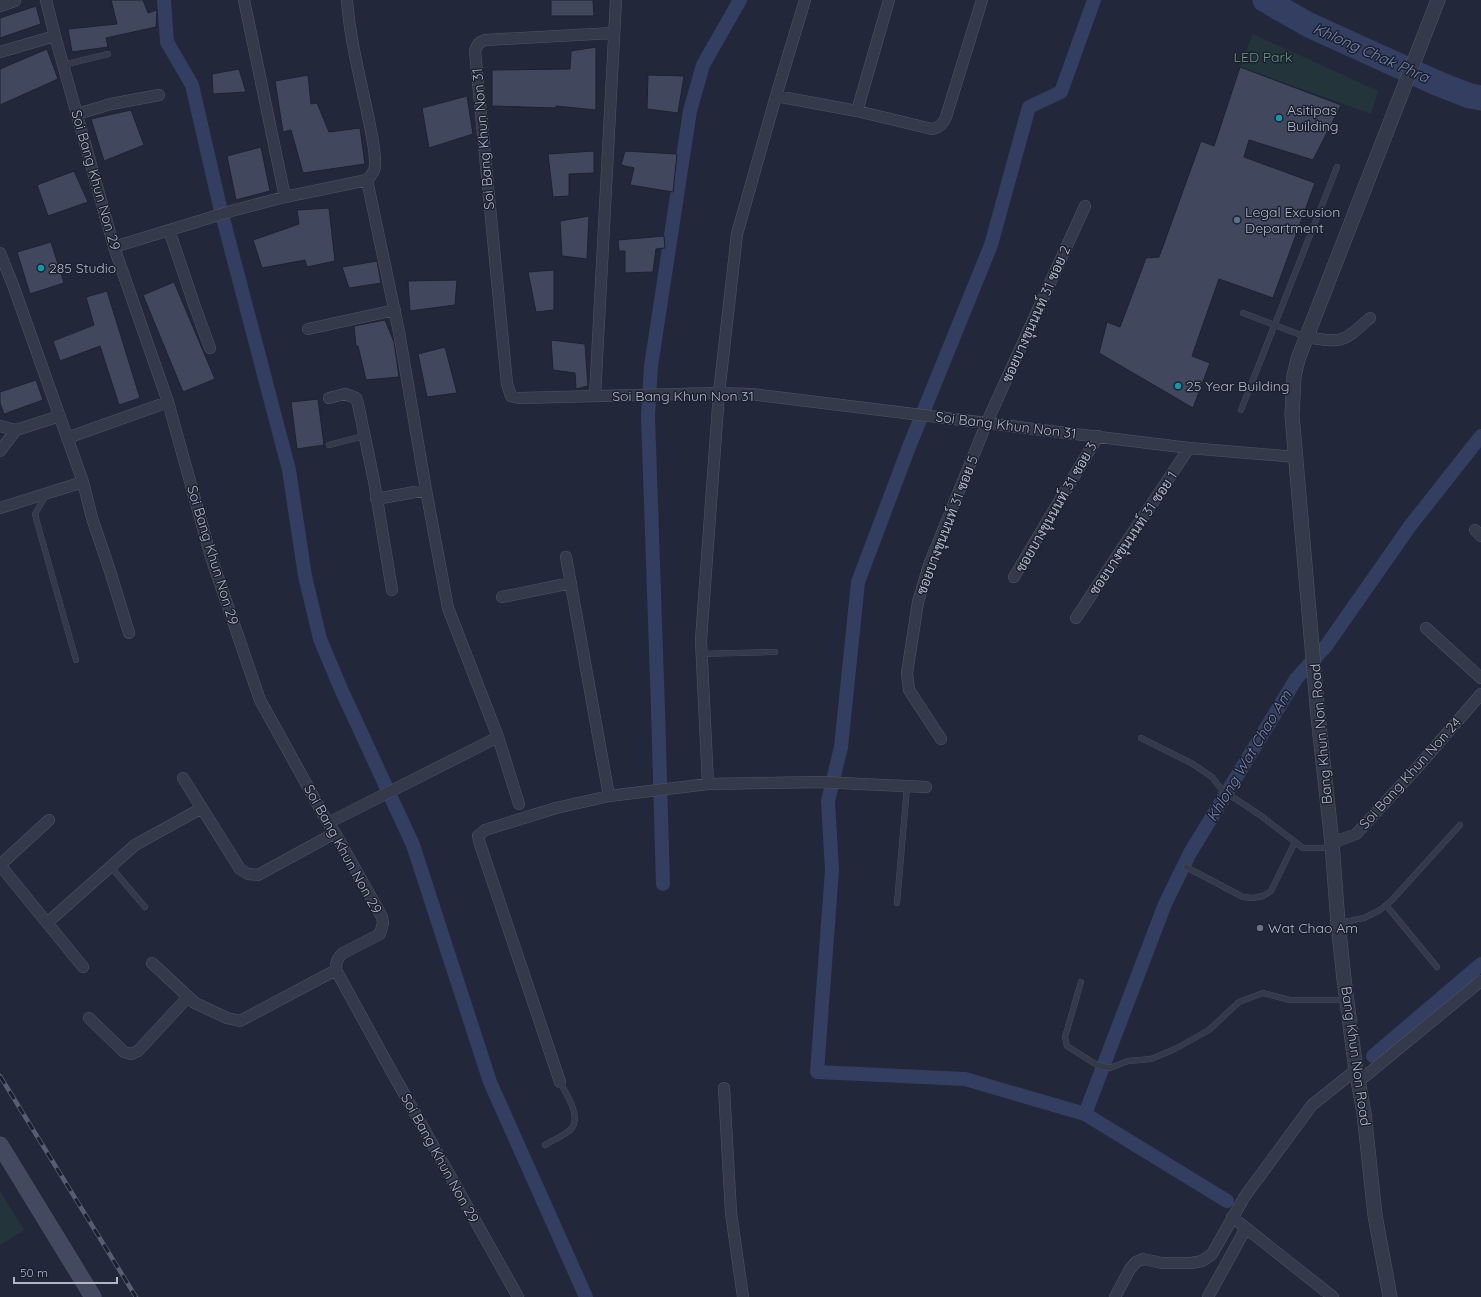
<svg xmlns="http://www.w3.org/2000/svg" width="1481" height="1297" font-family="Quicksand,Sarabun,sans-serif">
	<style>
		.green { fill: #24343b }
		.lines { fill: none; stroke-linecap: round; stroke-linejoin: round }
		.canal { stroke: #333e60; stroke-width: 14 }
		.river { stroke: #333e60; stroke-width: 25 }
		.building { fill: #41475c; stroke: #1d2231 }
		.service-casing { stroke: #505565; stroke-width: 6 }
		.minor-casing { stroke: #505565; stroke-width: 12 }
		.tertiary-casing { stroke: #505565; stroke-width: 15 }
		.secondary-casing { stroke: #505565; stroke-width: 17 }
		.service { stroke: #353a4b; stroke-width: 5.5 }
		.minor { stroke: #353a4b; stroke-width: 11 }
		.tertiary { stroke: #353a4b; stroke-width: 14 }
		.secondary { stroke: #43495e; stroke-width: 16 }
		.rail-casing { stroke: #575e72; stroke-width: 4.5 }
		.rail { stroke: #1b202f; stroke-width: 3; stroke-dasharray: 9; stroke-linecap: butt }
		.culture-dot { fill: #0f9aa8; stroke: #1b202f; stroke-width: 1.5 }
		.service-dot { fill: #5c6f8a; stroke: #1b202f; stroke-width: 1.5 }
		.worship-dot { fill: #6b7280; stroke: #1b202f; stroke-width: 1.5 }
		.labels { text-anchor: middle; stroke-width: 3; stroke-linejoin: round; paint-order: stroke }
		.park-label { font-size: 14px; fill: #67987b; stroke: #1b202f }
		.poi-label { font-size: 14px; fill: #b0b5c7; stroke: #1b202f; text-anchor: start }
		.street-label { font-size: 14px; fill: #b0b5c7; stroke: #1b202f }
		.water-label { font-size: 15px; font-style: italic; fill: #7886af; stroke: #1b202f }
	</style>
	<rect width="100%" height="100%" fill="#22283a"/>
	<path class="green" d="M1253 34 1378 91 1371 114 1240 67Z
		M0 1191 24 1230 0 1245Z"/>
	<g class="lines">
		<path class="canal" d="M164 0 167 42 192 85 220 207 289 470 305 576 320 639 341 689 413 845 490 1082 586 1297
			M1094 0 1061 92 1029 107 991 245 909 447 858 582 841 747 828 801 832 870 817 1072 965 1079 1085 1114 1227 1201
			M663 884 658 710 648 416 651 366 690 111 703 65 740 0
			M1373 1056 1481 964
			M1085 1114 1165 904 1190 853 1296 679 1326 646 1410 526 1481 436"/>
		<path class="river" d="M1265 0 1309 25 1439 84 1470 96 1481 98"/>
	</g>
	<path class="building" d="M111 0H143L148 13 157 10 156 27 106 38 108 47 72 52 68 29 117 24Z
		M551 0H593L594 16H551Z
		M36 6 41 24 0 38V18Z
		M596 47V110L556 106V108L492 106V70L570 69 571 51Z
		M47 49 58 79 0 105V69Z
		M1240 67 1341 105 1313 160 1249 140 1244 157 1315 183 1273 298 1219 279 1192 356 1210 363 1193 408 1099 353 1107 322 1120 327 1146 258 1159 257 1201 141 1214 146Z
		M239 69 246 92 213 94 212 74Z
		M308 75 311 104 317 103 329 132 360 128 365 164 303 173 291 130 283 132 275 81Z
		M648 75 684 76 678 113 647 109Z
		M467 96 473 134 429 148 422 108Z
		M131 110 144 145 104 161 91 119Z
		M261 147 270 191 236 200 227 156Z
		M594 151V173L569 174V196L553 197 548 154Z
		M625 151 677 154 673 192 630 185 634 168 621 165Z
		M74 171 88 202 48 216 37 185Z
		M329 208 335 261 307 267 305 260 262 268 253 240 299 224 297 210Z
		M589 216 587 259 562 256 560 221Z
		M664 236 665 248 656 249 653 272 625 273V251H619L618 240Z
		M51 242 64 283 30 294 17 252Z
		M377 261 381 283 349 288 342 267Z
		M554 270V310L536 312 528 272Z
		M457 280 455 305 410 311 408 281Z
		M174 282 215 379 183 392 143 295Z
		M107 291 140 398 119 405 100 346 60 361 53 341 94 325 86 297Z
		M385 320 394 342 399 377 366 380 358 346H356L354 326Z
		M551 340 585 344 588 386 576 389 575 373 553 370Z
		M445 347 457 393 427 397 418 354Z
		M36 380 43 400 4 414 0 403V392Z
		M318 399 324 445 297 449 291 402Z"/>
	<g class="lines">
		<g class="service-casing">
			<path id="service" d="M63 65 108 54
				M1243 313 1306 337
				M1241 410 1337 167
				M329 445 364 436
				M46 495 35 514 37 522 76 660
				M701 654 775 652
				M1141 738 1193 764 1212 777 1222 790 1260 815 1303 848H1332
				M111 867 145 907
				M1186 867 1243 897 1253 898 1263 896 1271 891 1295 842
				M897 903 907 787
				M1386 905 1437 967
				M1339 923 1364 918 1380 910 1392 900 1460 825
				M1081 982 1065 1037 1067 1046 1097 1065 1110 1068 1128 1061 1151 1059 1175 1049 1209 1030 1239 1002 1263 993 1290 1000H1347
				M545 1145C551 1141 568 1134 572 1128 581 1115 566 1094 560 1082"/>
		</g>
		<g class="minor-casing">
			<path id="minor" d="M46 0 55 36 114 247 168 402 211 557 260 700 328 823 335 833 382 917 383 923 380 934 343 953C337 958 336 962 336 970L393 1074 518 1297
				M244 0 285 197
				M0 6 15 1
				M613 33 485 40C479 42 477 45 475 51L507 384 511 396 519 398 719 393 751 394 1189 448 1296 457
				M0 52 55 36
				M776 96 857 111 932 129C940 127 943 124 946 117L982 0
				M857 111 889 0
				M77 114 111 104 159 95
				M367 180 399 332 426 490 448 608 498 737 519 804
				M169 230 195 307 210 348
				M114 247 235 210 285 197 367 180C371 176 374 172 375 167 376 152 372 136 369 121 361 81 350 41 347 0
				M0 253 13 285 83 482 92 518 110 571 129 633
				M308 329 395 310
				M1306 337C1343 343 1342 343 1370 318
				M595 396 616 0
				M329 398 345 394 356 398 358 404 374 481 392 590
				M0 426 16 430 60 416
				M67 438 168 402
				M0 451 16 430
				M376 499 426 490
				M0 508 83 482
				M1475 530 1481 536
				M566 557 609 796
				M1014 577 1098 436
				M502 597 571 583
				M1076 618 1189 448
				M1426 628 1481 678
				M941 739 909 690 907 673 918 602 929 565 987 422 1085 206
				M183 778 240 869 248 874 258 875 335 833
				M708 784 701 640 719 393 737 234 776 96 805 0
				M328 823 498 737
				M1332 843 1356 834 1416 769 1481 694
				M0 865 83 967
				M0 865 49 820
				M47 923 135 845 202 808
				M152 963 195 1003 227 1018 240 1021 336 970
				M89 1018 124 1052 131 1054 138 1051 188 997
				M560 1082 480 844 478 836 485 830 556 808 609 796 708 784 819 782 926 787
				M1358 1082 1481 981
				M724 1088 731 1213 743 1297
				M1232 1217 1333 1297
				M1115 1297 1130 1269 1136 1262 1143 1259 1162 1263H1191L1202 1261 1212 1254 1245 1196 1312 1105 1356 1070
				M1208 1297 1246 1228"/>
		</g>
		<g class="tertiary-casing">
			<path id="tertiary" d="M1390 1297 1375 1215 1364 1113 1356 1070 1344 979 1338 923 1332 843 1318 716 1292 415 1294 376 1298 359 1438 0"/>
		</g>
		<g class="secondary-casing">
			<path id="secondary" d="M0 1145 93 1297"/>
		</g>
		<use href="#service" class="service"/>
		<use href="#minor" class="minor"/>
		<use href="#tertiary" class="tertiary"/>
		<use href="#secondary" class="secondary"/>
		<g class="rail-casing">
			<path id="rail" d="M0 1076 136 1297"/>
		</g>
		<use href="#rail" class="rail"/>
	</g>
	<g class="culture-dot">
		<circle cx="1279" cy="118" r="4"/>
		<circle cx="41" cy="268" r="4"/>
		<circle cx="1178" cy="386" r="4"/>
	</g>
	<circle class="service-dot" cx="1237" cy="220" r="4"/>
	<circle class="worship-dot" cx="1260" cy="928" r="4"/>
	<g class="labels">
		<g class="park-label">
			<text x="1263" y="62">LED Park</text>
		</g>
		<g class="poi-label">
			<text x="1287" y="115">Asitipas<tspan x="1287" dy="16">Building</tspan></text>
			<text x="1245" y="217">Legal Excusion<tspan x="1245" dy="16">Department</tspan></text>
			<text x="49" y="273">285 Studio</text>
			<text x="1186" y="391">25 Year Building</text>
			<text x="1268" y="933">Wat Chao Am</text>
		</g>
		<g class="street-label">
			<text transform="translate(483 139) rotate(-95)" y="5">Soi Bang Khun Non 31</text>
			<text transform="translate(96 180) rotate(74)" y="5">Soi Bang Khun Non 29</text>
			<text transform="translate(1036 314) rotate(-66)" y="5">ซอยบางขุนนนท์ 31 ซอย 2</text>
			<text x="683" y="401">Soi Bang Khun Non 31</text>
			<text transform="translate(1006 425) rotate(7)" y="5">Soi Bang Khun Non 31</text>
			<text transform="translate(1056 507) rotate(-60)" y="5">ซอยบางขุนนนท์ 31 ซอย 3</text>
			<text transform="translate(947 525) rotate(-69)" y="5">ซอยบางขุนนนท์ 31 ซอย 5</text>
			<text transform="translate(1133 533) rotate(-56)" y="5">ซอยบางขุนนนท์ 31 ซอย 1</text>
			<text transform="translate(213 555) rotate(73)" y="5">Soi Bang Khun Non 29</text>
			<text transform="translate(1321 734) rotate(-95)" y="5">Bang Khun Non Road</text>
			<text transform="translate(1410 773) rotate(-48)" y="5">Soi Bang Khun Non 24</text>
			<text transform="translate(343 849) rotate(61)" y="5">Soi Bang Khun Non 29</text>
			<text transform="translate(1356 1056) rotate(82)" y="5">Bang Khun Non Road</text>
			<text transform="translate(440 1158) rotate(61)" y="5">Soi Bang Khun Non 29</text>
		</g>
		<g class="water-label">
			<text transform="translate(1371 53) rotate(24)" y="5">Khlong Chak Phra</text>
			<text transform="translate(1249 756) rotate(-59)" y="5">Khlong Wat Chao Am</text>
		</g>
	</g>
	<path d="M14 1277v6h103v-6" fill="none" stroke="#b0b5c7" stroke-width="2"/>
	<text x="20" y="1277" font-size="12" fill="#b0b5c7" stroke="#1b202f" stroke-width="3" paint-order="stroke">50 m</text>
</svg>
